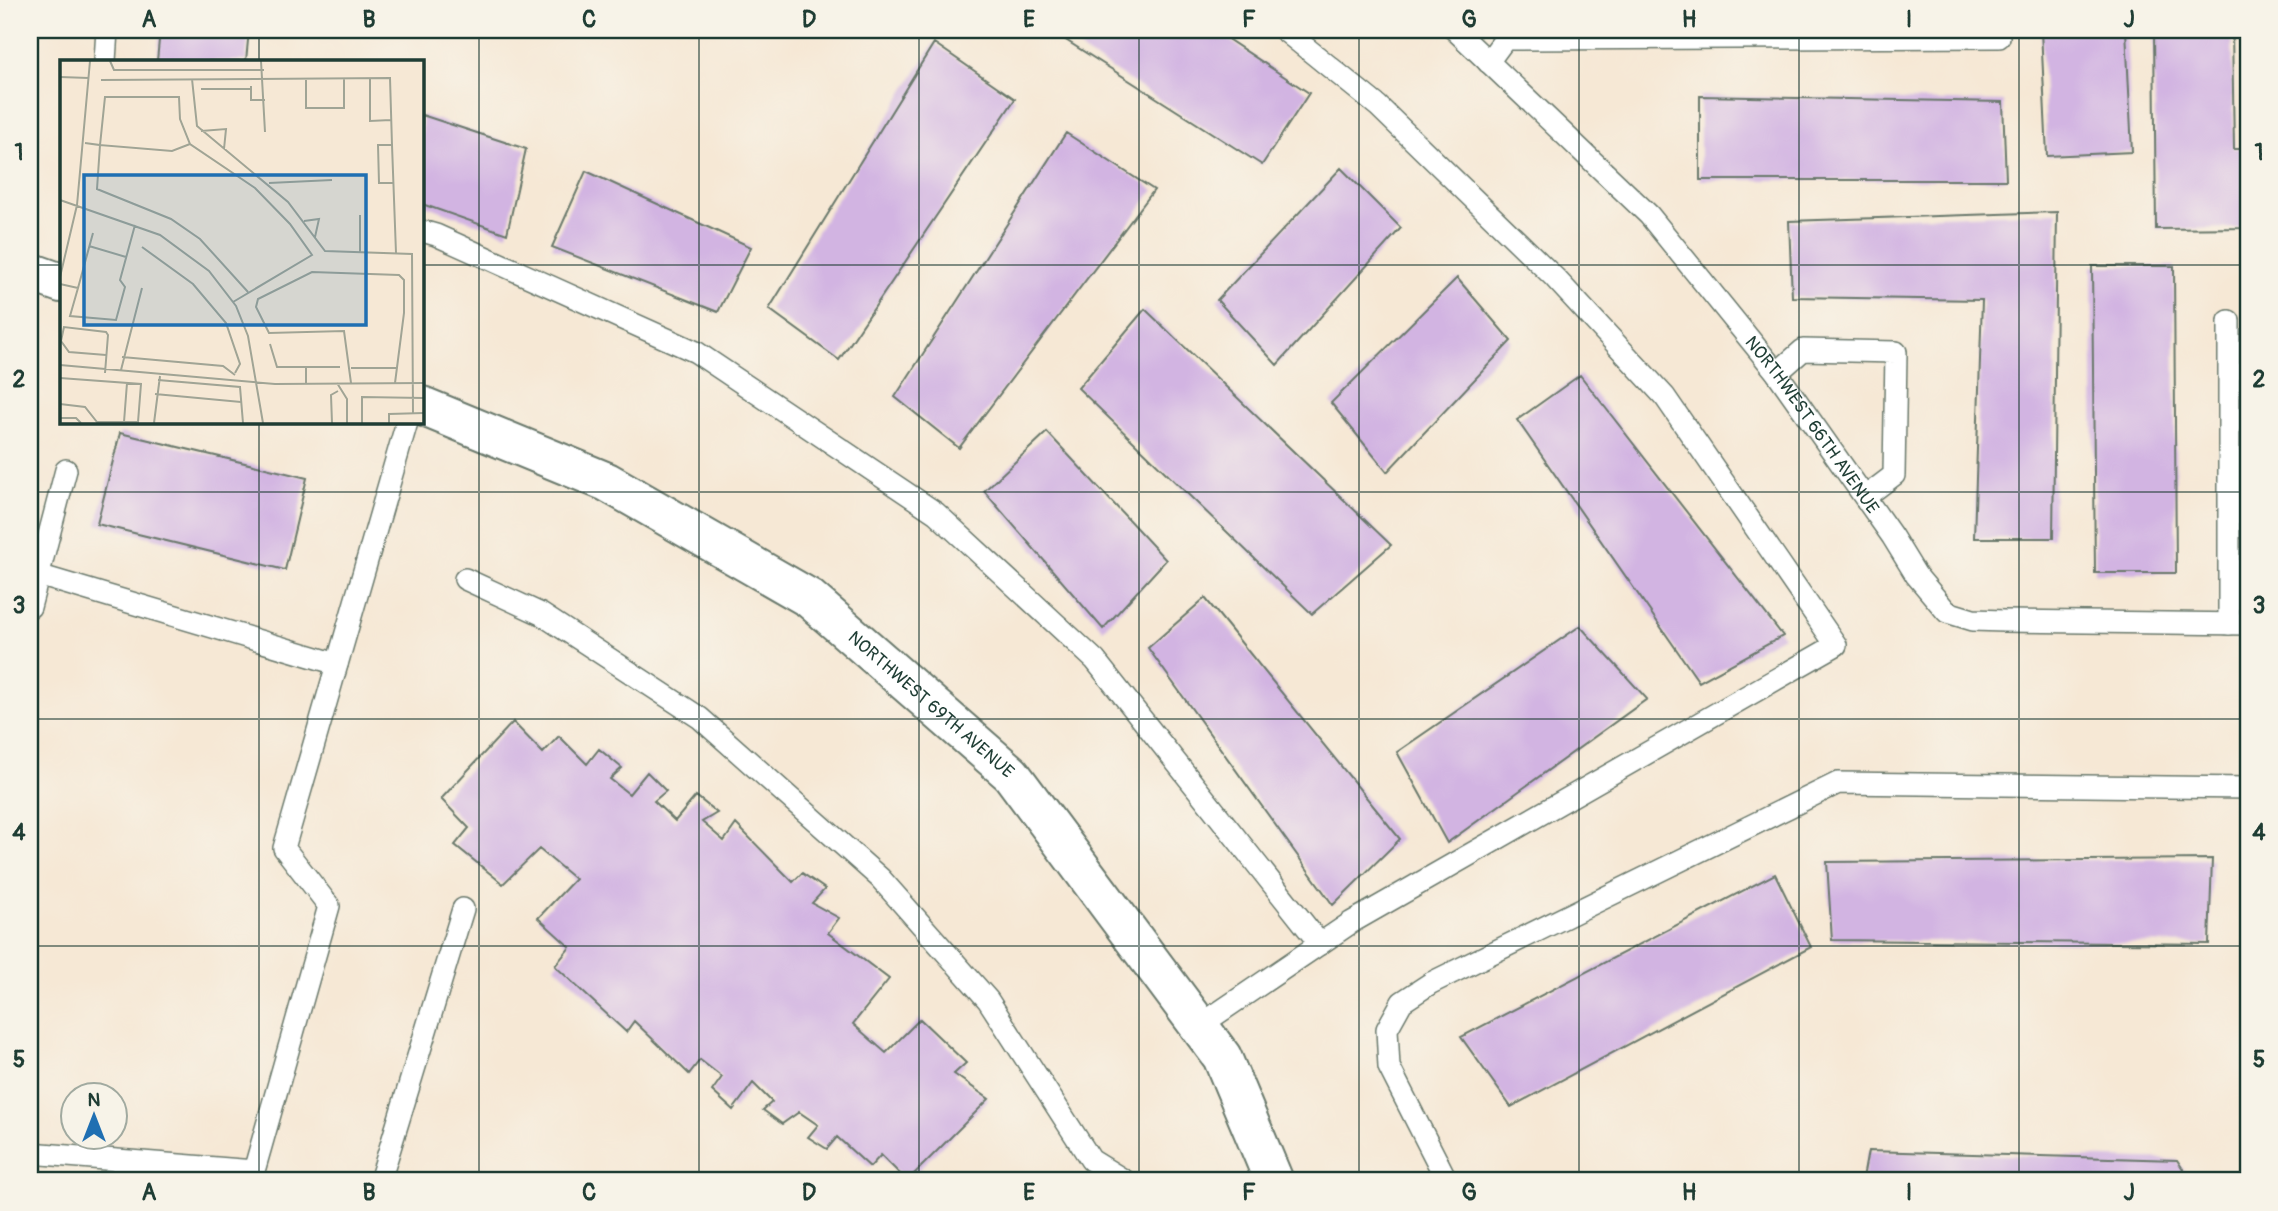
<svg xmlns="http://www.w3.org/2000/svg" width="2278" height="1211" font-family="Pangolin,sans-serif">
	<style>
		.building { fill: #d2b4e2 }
		.lines { fill: none; stroke-linecap: round; stroke-linejoin: round }
		.service-casing { stroke: #6a796c; stroke-width: 24 }
		.minor-casing { stroke: #6a796c; stroke-width: 42 }
		.service { stroke: #fff; stroke-width: 21 }
		.minor { stroke: #fff; stroke-width: 38 }
		.grid { fill: none; stroke: #1f3d34; stroke-width: 2; stroke-opacity: 0.55 }
		.labels { text-anchor: middle; stroke-width: 5; stroke-linejoin: round; paint-order: stroke }
		.street-label { font-size: 18px; fill: #1f3d34; stroke: #f7f3e8 }
		.inset-road { fill: none; stroke: #a0a495; stroke-width: 2 }
		.view { fill: #1f6fb2; fill-opacity: 0.15; stroke: #1f6fb2; stroke-width: 3.5 }
		.inset-edge { fill: none; stroke: #1f3d34; stroke-width: 3.5 }
		.neatline { fill: none; stroke: #1f3d34; stroke-width: 2.5 }
		.grid-label { font-size: 23px; text-anchor: middle; font-weight: bold; fill: #1f3d34 }
	</style>
	<rect width="100%" height="100%" fill="#f7f3e8"/>
	<filter id="ink" filterUnits="userSpaceOnUse"><feTurbulence type="fractalNoise" baseFrequency=".0143" numOctaves="2"/><feDisplacementMap in="SourceGraphic" scale="14" xChannelSelector="R" yChannelSelector="G"/><feConvolveMatrix kernelMatrix="1 2 1 2 8 2 1 2 1" color-interpolation-filters="sRGB"/></filter>
	<filter id="wash" filterUnits="userSpaceOnUse"><feTurbulence type="fractalNoise" baseFrequency=".00686" numOctaves="4" result="noise"/><feDisplacementMap in="SourceGraphic" scale="28" xChannelSelector="R" yChannelSelector="G"/><feGaussianBlur stdDeviation="1.57" result="paint"/><feColorMatrix in="noise" values="0 0 0 0 0 0 0 0 0 0 0 0 0 0 0 0 0 1.4 0 .05"/><feComposite in="paint" operator="in"/></filter>
	<g filter="url(#wash)">
		<rect width="100%" height="100%" fill="#f6e8d5"/>
		<g id="blocks">
			<path class="building" d="M160 30H249L246 61H157Z
				M1050 30H1214L1309 93 1262 165Z
				M2041 30H2126L2132 152 2047 156Z
				M2154 30H2232L2234 149H2248V228L2156 229Z
				M934 43 1015 99 839 360 769 309Z
				M1700 96 2003 102 2006 180H1700Z
				M422 115 526 149 507 234 422 204Z
				M1066 133 1154 190 959 448 895 397Z
				M1341 168 1401 228 1277 365 1217 300Z
				M586 171 751 247 718 312 552 247Z
				M2057 212 2053 538H1974L1982 300 1792 297 1789 221Z
				M2092 266H2174L2176 573H2095Z
				M1457 278 1511 341 1387 472 1331 403Z
				M1145 309 1391 545 1312 614 1078 388Z
				M1580 375 1783 636 1699 682 1517 420Z
				M1047 432 1166 560 1103 629 984 491Z
				M120 433 307 478 285 570 97 524Z
				M1205 598 1400 839 1333 905 1148 648Z
				M1580 626 1647 699 1447 843 1397 752Z
				M513 722 543 753 559 736 587 764 599 749 622 768 610 779 629 794 647 772 666 791 654 801 675 821 696 796 717 813 702 822 724 841 736 824 793 882 802 873 825 889 812 903 839 918 828 933 889 979 853 1024 886 1053 920 1019 966 1063 954 1074 989 1099 907 1181 881 1155 870 1167 837 1137 827 1149 808 1137 818 1125 799 1112 782 1124 763 1110 772 1102 753 1083 733 1110 712 1091 722 1077 700 1060 689 1074 634 1021 626 1032 555 966 570 947 538 918 575 879 539 849 503 884 455 845 469 828 441 799Z
				M2243 830H2248V858H2246Z
				M2212 859 2209 944 1832 940 1827 862Z
				M1775 874 1811 947 1511 1107 1461 1037Z
				M1868 1151 2177 1160 2191 1181H1817V1179L1863 1178Z"/>
		</g>
	</g>
	<g filter="url(#ink)">
		<use href="#blocks" fill-opacity="0" stroke="#6a796c" stroke-width="2"/>
		<g class="lines">
			<g class="service-casing">
				<g id="service">
					<path id="s1" d="M1455 30 1649 215 1777 373 1892 536 1916 575 1947 612 1973 620 2004 621 2248 624"/>
					<path d="M105 61 107 30"/>
					<path d="M1488 62 1505 39 1999 37"/>
					<path d="M422 231 436 235 696 352 936 513 1095 660 1320 944"/>
					<path d="M2229 321V624"/>
					<path d="M1777 373 1803 350 1896 352 1894 475 1865 497"/>
					<path d="M38 575 337 664"/>
					<path d="M465 579 541 614 700 718 880 878 988 1000 1091 1160 1125 1181"/>
					<path d="M30 607 66 470"/>
					<path d="M1199 1026 1352 922 1836 645 1665 397 1555 278 1378 106 1284 30"/>
					<path d="M30 1153 254 1171 329 906 284 848 407 422"/>
					<path d="M380 1181 463 909"/>
					<path d="M1447 1181 1389 1067 1387 1029 1402 1002 1431 983 1838 783 2248 788"/>
				</g>
			</g>
			<g class="minor-casing">
				<g id="minor">
					<path d="M30 272 61 283"/>
					<path id="s2" d="M422 406 607 482 809 598 1011 774 1222 1057 1274 1181"/>
				</g>
			</g>
			<use href="#service" class="service"/>
			<use href="#minor" class="minor"/>
		</g>
	</g>
	<path class="grid" d="M259 30V61M479 30V1181M699 30V1181M919 30V1181M1139 30V1181M1359 30V1181M1579 30V1181M1799 30V1181M2019 30V1181M30 265H61M422 265H2248M259 422V1181M30 492H2248M30 719H2248M30 946H2248"/>
	<g class="labels">
		<g class="street-label">
			<text dy="6" stroke="none"><textPath href="#s1" startOffset="534">NORTHWEST 66TH AVENUE</textPath></text>
			<text dy="6" stroke="none"><textPath href="#s2" startOffset="595">NORTHWEST 69TH AVENUE</textPath></text>
		</g>
	</g>
	<g transform="translate(60 60)">
		<rect width="364" height="364" fill="#f6e8d5"/>
		<path class="inset-road" d="M50 1 54 10H204M201 1 205 72M0 17 29 18M246 18V48H284V18M310 18V61L331 60M132 19 137 66 228 142 265 191 352 194 353 353M41 20 330 18 332 85M191 26V40H205M141 29H191M141 71 166 69 164 89M25 83 40 85 45 37H119L120 59 130 84 195 128 230 164 252 195 173 242M130 84 112 91 40 85 37 129 111 159 140 179 188 232M209 123 272 120M333 123H319L318 85H332L336 193M0 140 100 175 149 211 176 246 188 276 203 363M300 155V192M244 161 259 159 255 177M29 186 66 197M82 187 133 224 166 263 180 304 175 313M0 217 17 145 30 1M0 224 18 228 10 256 56 260 65 227 60 220 75 165M18 228 33 173M210 284 217 307H246V323M62 297 163 306 175 315M0 305 215 324 364 323M246 307H280M291 308H336M61 310 82 228M45 313 48 275 46 272 4 267 1 281 9 292 46 295M0 318 81 324 78 362H37L25 347 0 344M98 320 180 327 183 363M277 323 287 339V363M291 323 284 271 209 273 196 247 198 239 252 212 339 215 344 220V253L335 323M95 334 181 342M0 358H16L21 363M64 362 67 323M94 363 100 316M272 363 271 335 278 331M302 363V337L364 338M329 363V354L364 353"/>
		<path class="view" d="M24 115H306V265H24Z"/>
		<rect width="364" height="364" class="inset-edge"/>
	</g>
	<rect width="2278" height="1211" fill="none" stroke="#f7f3e8" stroke-width="77"/>
	<g transform="translate(94 1116)"><circle r="33" fill="#f7f3e8" stroke="#a1aaa0" stroke-width="2"/>
	<path d="M0-5L12 26L0 18L-12 26Z" fill="#1f6fb2"/>
	<text y="-10" font-size="19" font-weight="bold" text-anchor="middle" fill="#1f3d34">N</text>
	</g>
	<rect x="38" y="38" width="2202" height="1134" class="neatline"/>
	<g class="grid-label">
		<text x="149" y="27">A</text>
		<text x="369" y="27">B</text>
		<text x="589" y="27">C</text>
		<text x="809" y="27">D</text>
		<text x="1029" y="27">E</text>
		<text x="1249" y="27">F</text>
		<text x="1469" y="27">G</text>
		<text x="1689" y="27">H</text>
		<text x="1909" y="27">I</text>
		<text x="2129" y="27">J</text>
		<text x="19" y="160">1</text>
		<text x="2259" y="160">1</text>
		<text x="19" y="387">2</text>
		<text x="2259" y="387">2</text>
		<text x="19" y="613">3</text>
		<text x="2259" y="613">3</text>
		<text x="19" y="840">4</text>
		<text x="2259" y="840">4</text>
		<text x="19" y="1067">5</text>
		<text x="2259" y="1067">5</text>
		<text x="149" y="1200">A</text>
		<text x="369" y="1200">B</text>
		<text x="589" y="1200">C</text>
		<text x="809" y="1200">D</text>
		<text x="1029" y="1200">E</text>
		<text x="1249" y="1200">F</text>
		<text x="1469" y="1200">G</text>
		<text x="1689" y="1200">H</text>
		<text x="1909" y="1200">I</text>
		<text x="2129" y="1200">J</text>
	</g>
</svg>
